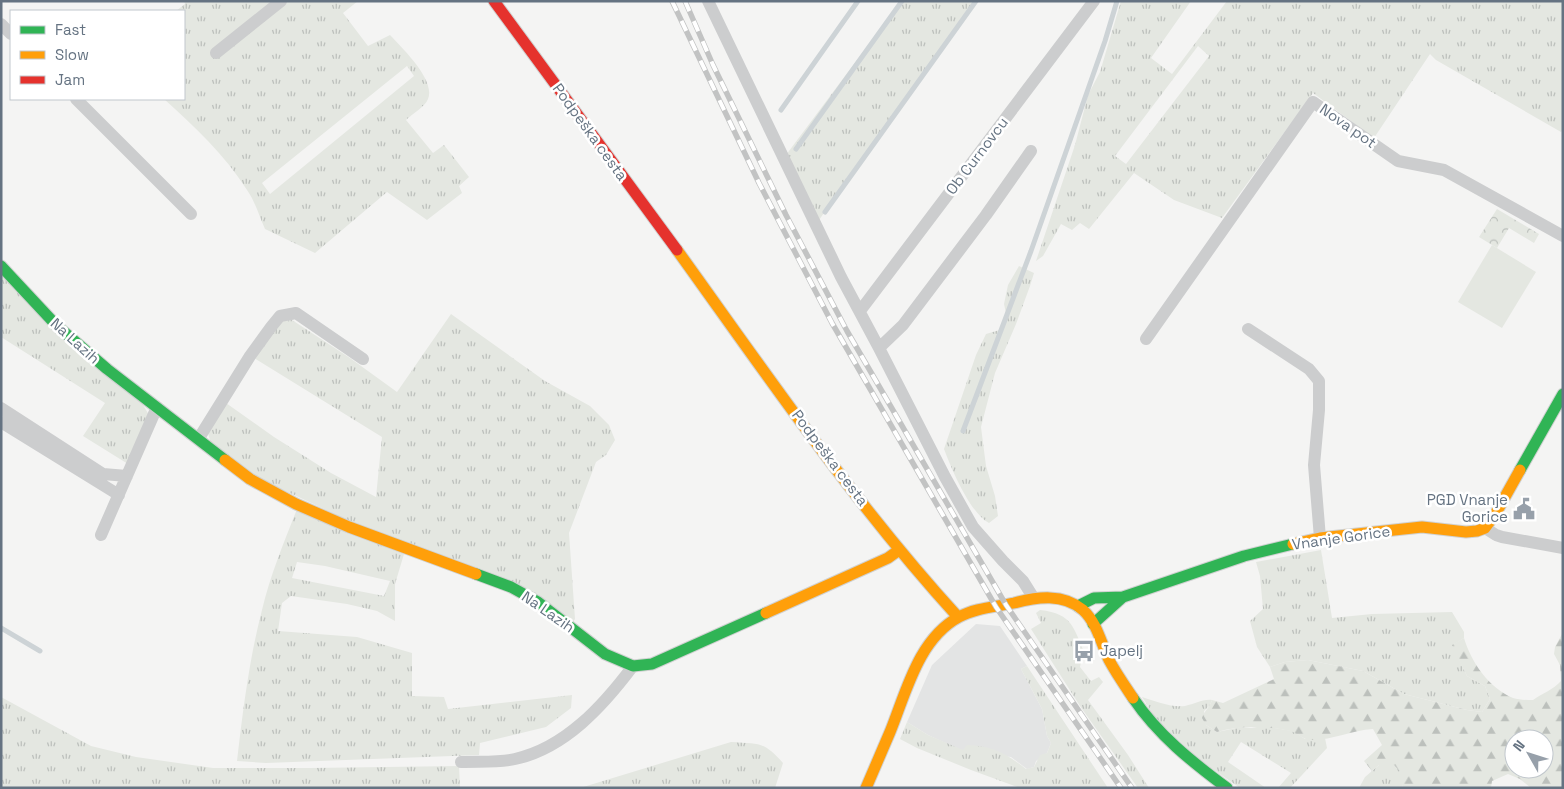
<svg xmlns="http://www.w3.org/2000/svg" width="1564" height="789" font-family="'Space Grotesk',sans-serif">
	<style>
		.built { fill: #e3e4e4 }
		.grass { fill: url(#grass-tufts); fill-rule: evenodd }
		.forest { fill: url(#forest-firs); fill-rule: evenodd }
		.park { fill: url(#park-crowns) }
		.pitch { fill: #e4e7e1 }
		.lines { fill: none; stroke-linecap: round; stroke-linejoin: round }
		.stream { stroke: #cdd3d6; stroke-width: 5 }
		.fast-casing { stroke: #d0d1d1; stroke-width: 13 }
		.slow-casing { stroke: #d0d1d1; stroke-width: 13 }
		.jam-casing { stroke: #d0d1d1; stroke-width: 13 }
		.street { stroke: #cccdce; stroke-width: 12 }
		.fast { stroke: #30b455; stroke-width: 11 }
		.slow { stroke: #ff9f0a; stroke-width: 11 }
		.jam { stroke: #e5322d; stroke-width: 11 }
		.rail-casing { stroke: #c2c3c3; stroke-width: 5.5 }
		.rail { stroke: #fff; stroke-width: 4; stroke-dasharray: 11; stroke-linecap: butt }
		.labels { text-anchor: middle; stroke-width: 5; stroke-linejoin: round; paint-order: stroke }
		.street-label { font-size: 15px; fill: #657382; stroke: #fff }
		.poi-label { font-size: 15px; fill: #657382; stroke: #fff; text-anchor: end }
	</style>
	<defs>
		<pattern id="grass-tufts" width="24" height="20" patternUnits="userSpaceOnUse" patternTransform="scale(1.25)"><rect width="24" height="20" fill="#e4e7e1"/><path d="M3 7l-1-3M5 7V3M7 7l1-3M15 17l-1-3M17 17v-4M19 17l1-3" fill="none" stroke="#bcc0bc"/></pattern>
		<pattern id="forest-firs" width="22" height="20" patternUnits="userSpaceOnUse" patternTransform="scale(1.25)"><rect width="22" height="20" fill="#e4e7e1"/><path d="M5 1l3.5 6h-7zM16 11l3.5 6h-7z" fill="#bcc0bc"/></pattern>
		<pattern id="park-crowns" width="20" height="18" patternUnits="userSpaceOnUse" patternTransform="scale(1.25)"><rect width="20" height="18" fill="#e4e7e1"/><path d="M2 6a3 3 0 1 1 6 0M12 15a3 3 0 1 1 6 0" fill="none" stroke="#bcc0bc"/></pattern>
	</defs>
	<rect width="100%" height="100%" fill="#f4f4f3"/>
	<path class="built" d="M976 624 1000 626 1027 666 1021 669 1042 709 1047 736 1051 743 1047 753 1036 761 1034 767 1027 769 1011 757 963 751 928 735 907 722 932 665Z"/>
	<path class="grass" d="M184 1H358L343 13 368 46 390 35C402 48 436 80 428 99 425 107 412 114 406 120L433 153 444 145 469 177 459 186 462 193 427 220 387 192 315 253 265 229C259 216 255 201 247 190 225 155 194 126 164 99H184V11H176L185 4ZM407 66 414 76 270 194 262 183Z
		M901 1H975L819 220 786 155Z
		M1121 1H1191L1151 58 1172 74 1227 1H1563V130L1561 132 1436 60 1430 54 1374 138 1313 93 1222 218 1174 200 1134 173 1089 229 1080 223 1072 230 1061 224 1043 256 1036 261 1075 145 1088 95 1100 72ZM1198 46 1209 56 1126 164 1115 156Z
		M1019 266 1034 273 1030 286 1016 324 995 373 981 427 986 466 995 496 998 516 989 523C970 513 952 470 944 449L976 355 986 334 1003 329 1007 318 1004 304 1008 285Z
		M1 276 143 405 149 415 128 464 83 436 105 403 1 337Z
		M451 314 545 381 590 406 609 425 615 440 606 455 596 462 569 533 575 619 573 622 360 526 250 474 211 444 208 433 226 403 274 437 331 473 376 497 382 437 254 358 281 321 292 320 350 358 397 392Z
		M297 509 404 554 395 584V621L377 611 347 604 291 596 282 603 278 631 357 637 412 653V696L444 697 448 709 572 695 571 708 546 727 480 743 479 755 266 763 237 761C243 710 249 660 262 610 270 576 284 542 297 509ZM297 562 325 566 390 581 384 596 292 578Z
		M1321 550 1332 618 1372 614 1452 612 1464 632V638L1453 645 1467 676 1485 686 1490 699 1482 712 1467 710 1404 694 1363 671 1308 660 1285 662 1270 667 1257 647 1250 621 1263 609 1260 576 1256 562Z
		M1040 610C1074 614 1073 628 1086 656L1081 662 1080 667 1091 681 1099 677 1103 682 1088 700 1128 755 1149 788H1138L1080 706 1031 629 1041 623 1036 613Z
		M1027 666 1108 788H1020L971 770 917 748 900 739 907 722 928 735 963 750 967 745C993 746 1007 754 1026 769L1034 767 1040 755 1047 753 1051 743 1047 736 1042 709 1021 669Z
		M1 697 91 746 136 757 213 768H310L459 766 460 788H1Z
		M1142 697C1155 701 1172 708 1185 706 1195 704 1202 699 1212 700L1210 705 1204 711 1206 725 1217 732 1241 727 1251 728 1263 726 1293 731 1305 739 1325 738 1327 748 1290 788H1278L1291 773 1241 742 1228 762 1266 788H1240L1197 758 1155 717Z
		M731 742C760 744 763 741 783 763L775 788H580Z
		M1379 765H1394L1405 776 1402 788H1359L1365 777Z"/>
	<path class="forest" d="M1563 629V788H1531L1520 779 1508 774 1492 781 1491 788H1402L1404 776 1394 765H1379L1372 771 1364 761 1382 745 1373 729C1352 730 1333 740 1312 740 1303 740 1298 733 1290 731 1267 726 1240 725 1217 732L1206 725 1202 718C1204 711 1210 707 1212 700L1223 703 1274 679 1270 667 1285 662 1308 660 1363 671 1404 694 1467 710 1482 712 1490 699 1485 686 1467 676 1452 645 1464 638C1471 662 1489 688 1513 698 1519 700 1527 700 1533 700 1543 693 1553 690 1561 681L1560 665 1554 654 1555 647 1562 634ZM1514 739H1544V769H1514Z"/>
	<path class="park" d="M1497 209 1539 234 1534 243 1509 228 1497 248 1479 237Z"/>
	<path class="pitch" d="M1492 245 1536 272 1502 328 1458 302Z"/>
	<g class="lines">
		<path class="stream" d="M781 110 858 1
			M796 149 902 1
			M825 212 976 1
			M963 431 1031 251 1105 41 1117 1
			M1 628 40 651"/>
		<g class="fast-casing">
			<path id="fast" d="M1 266 57 326 107 369 225 460
				M1520 470 1563 394
				M476 574 511 587 538 602 605 654 633 666 652 664 766 613
				M1078 606 1094 598 1123 597 1244 556 1293 544
				M1093 624 1123 597
				M1133 698C1158 735 1192 762 1227 788"/>
		</g>
		<g class="slow-casing">
			<path id="slow" d="M677 250C767 375 854 503 958 617
				M225 460 250 479 296 504 349 527 476 574
				M1293 544 1320 538 1422 527 1466 532 1477 531 1485 528 1496 513 1520 470
				M766 613 888 558 899 550
				M866 788C874 769 882 751 890 732 906 693 918 639 959 617 975 608 996 607 1014 603 1037 597 1063 593 1083 610 1097 623 1101 643 1109 660 1116 673 1125 686 1133 698"/>
		</g>
		<g class="jam-casing">
			<path id="jam" d="M494 1 677 250"/>
		</g>
		<path class="street" d="M708 1 841 277 879 348 945 477 973 527 1003 561 1023 581 1033 597
			M1 24 11 34
			M216 53 281 1
			M76 99 191 214
			M860 311 1094 1
			M1248 329 1309 369 1319 381V410L1314 465 1320 538
			M1146 339 1313 102 1398 161 1444 170 1563 236
			M879 348 903 325 986 215 1031 151
			M1 408 103 474 127 476
			M1 422 119 495
			M199 438 250 356 271 327 280 316 296 313 363 359
			M1485 528 1496 535 1502 537 1563 548
			M101 535 157 407
			M461 762C478 761 498 763 515 759 565 748 603 706 633 666"/>
		<use href="#fast" class="fast"/>
		<use href="#slow" class="slow"/>
		<use href="#jam" class="jam"/>
		<g class="rail-casing">
			<path id="rail" d="M672 1 759 183 832 323 996 607 1121 788
				M685 1 713 65 786 215 847 331 1006 605 1132 788"/>
		</g>
		<use href="#rail" class="rail"/>
	</g>
	<defs>
		<g id="civic-bare" transform="scale(1.725)"><path d="M-.6-6.5H3V-4.5H.6V-3L4-1V1h2V6H-6V1h2V-1L-.6-3ZM-1.2 2.5V6h2.4V2.5Z" fill="#97a0aa" stroke="#fff" stroke-width="2.5" paint-order="stroke"/></g>
		<g id="bus-bare" transform="scale(1.725)"><path d="M-5-6H5V4H4V6H2V4H-2V6H-4V4H-5ZM-3.5-4V0h7V-4ZM-3.5 1.2v1.5H-2V1.2ZM2 1.2v1.5H3.5V1.2Z" fill="#97a0aa" stroke="#fff" stroke-width="2.5" paint-order="stroke"/></g>
	</defs>
	<g fill-rule="evenodd">
		<use href="#civic-bare" x="1524" y="509"/>
		<use href="#bus-bare" x="1084" y="651"/>
	</g>
	<g class="labels">
		<g class="street-label">
			<text transform="translate(1348 126) rotate(35)" y="5">Nova pot</text>
			<text transform="translate(590 132) rotate(54)" y="5">Podpeška cesta</text>
			<text transform="translate(977 156) rotate(-53)" y="5">Ob Curnovcu</text>
			<text transform="translate(75 341) rotate(42)" y="5">Na Lazih</text>
			<text transform="translate(830 458) rotate(53)" y="5">Podpeška cesta</text>
			<text transform="translate(1341 538) rotate(-8)" y="5">Vnanje Gorice</text>
			<text transform="translate(548 612) rotate(35)" y="5">Na Lazih</text>
		</g>
		<g class="poi-label">
			<text x="1508" y="505">PGD Vnanje<tspan x="1508" dy="17">Gorice</tspan></text>
			<text x="1100" y="656" text-anchor="start">Japelj</text>
		</g>
	</g>
	<rect width="1564" height="789" fill="none" stroke="#657382" stroke-width="5"/>
	<rect x="10" y="10" width="175" height="90" fill="#ffffff" stroke="#c1c7cd"/>
	<rect x="20" y="26" width="25" height="8" fill="#30b455" stroke="#c1c7cd"/>
	<text x="55" y="35" font-size="15" fill="#657382">Fast</text>
	<rect x="20" y="51" width="25" height="8" fill="#ff9f0a" stroke="#c1c7cd"/>
	<text x="55" y="60" font-size="15" fill="#657382">Slow</text>
	<rect x="20" y="76" width="25" height="8" fill="#e5322d" stroke="#c1c7cd"/>
	<text x="55" y="85" font-size="15" fill="#657382">Jam</text>
	<g transform="translate(1529 754) rotate(309)"><circle r="24" fill="#ffffff" stroke="#c1c7cd"/>
	<path d="M0-4L9 19L0 12L-9 19Z" fill="#97a0aa"/>
	<text y="-8" font-size="14" font-weight="bold" text-anchor="middle" fill="#657382">N</text>
	</g>
</svg>
